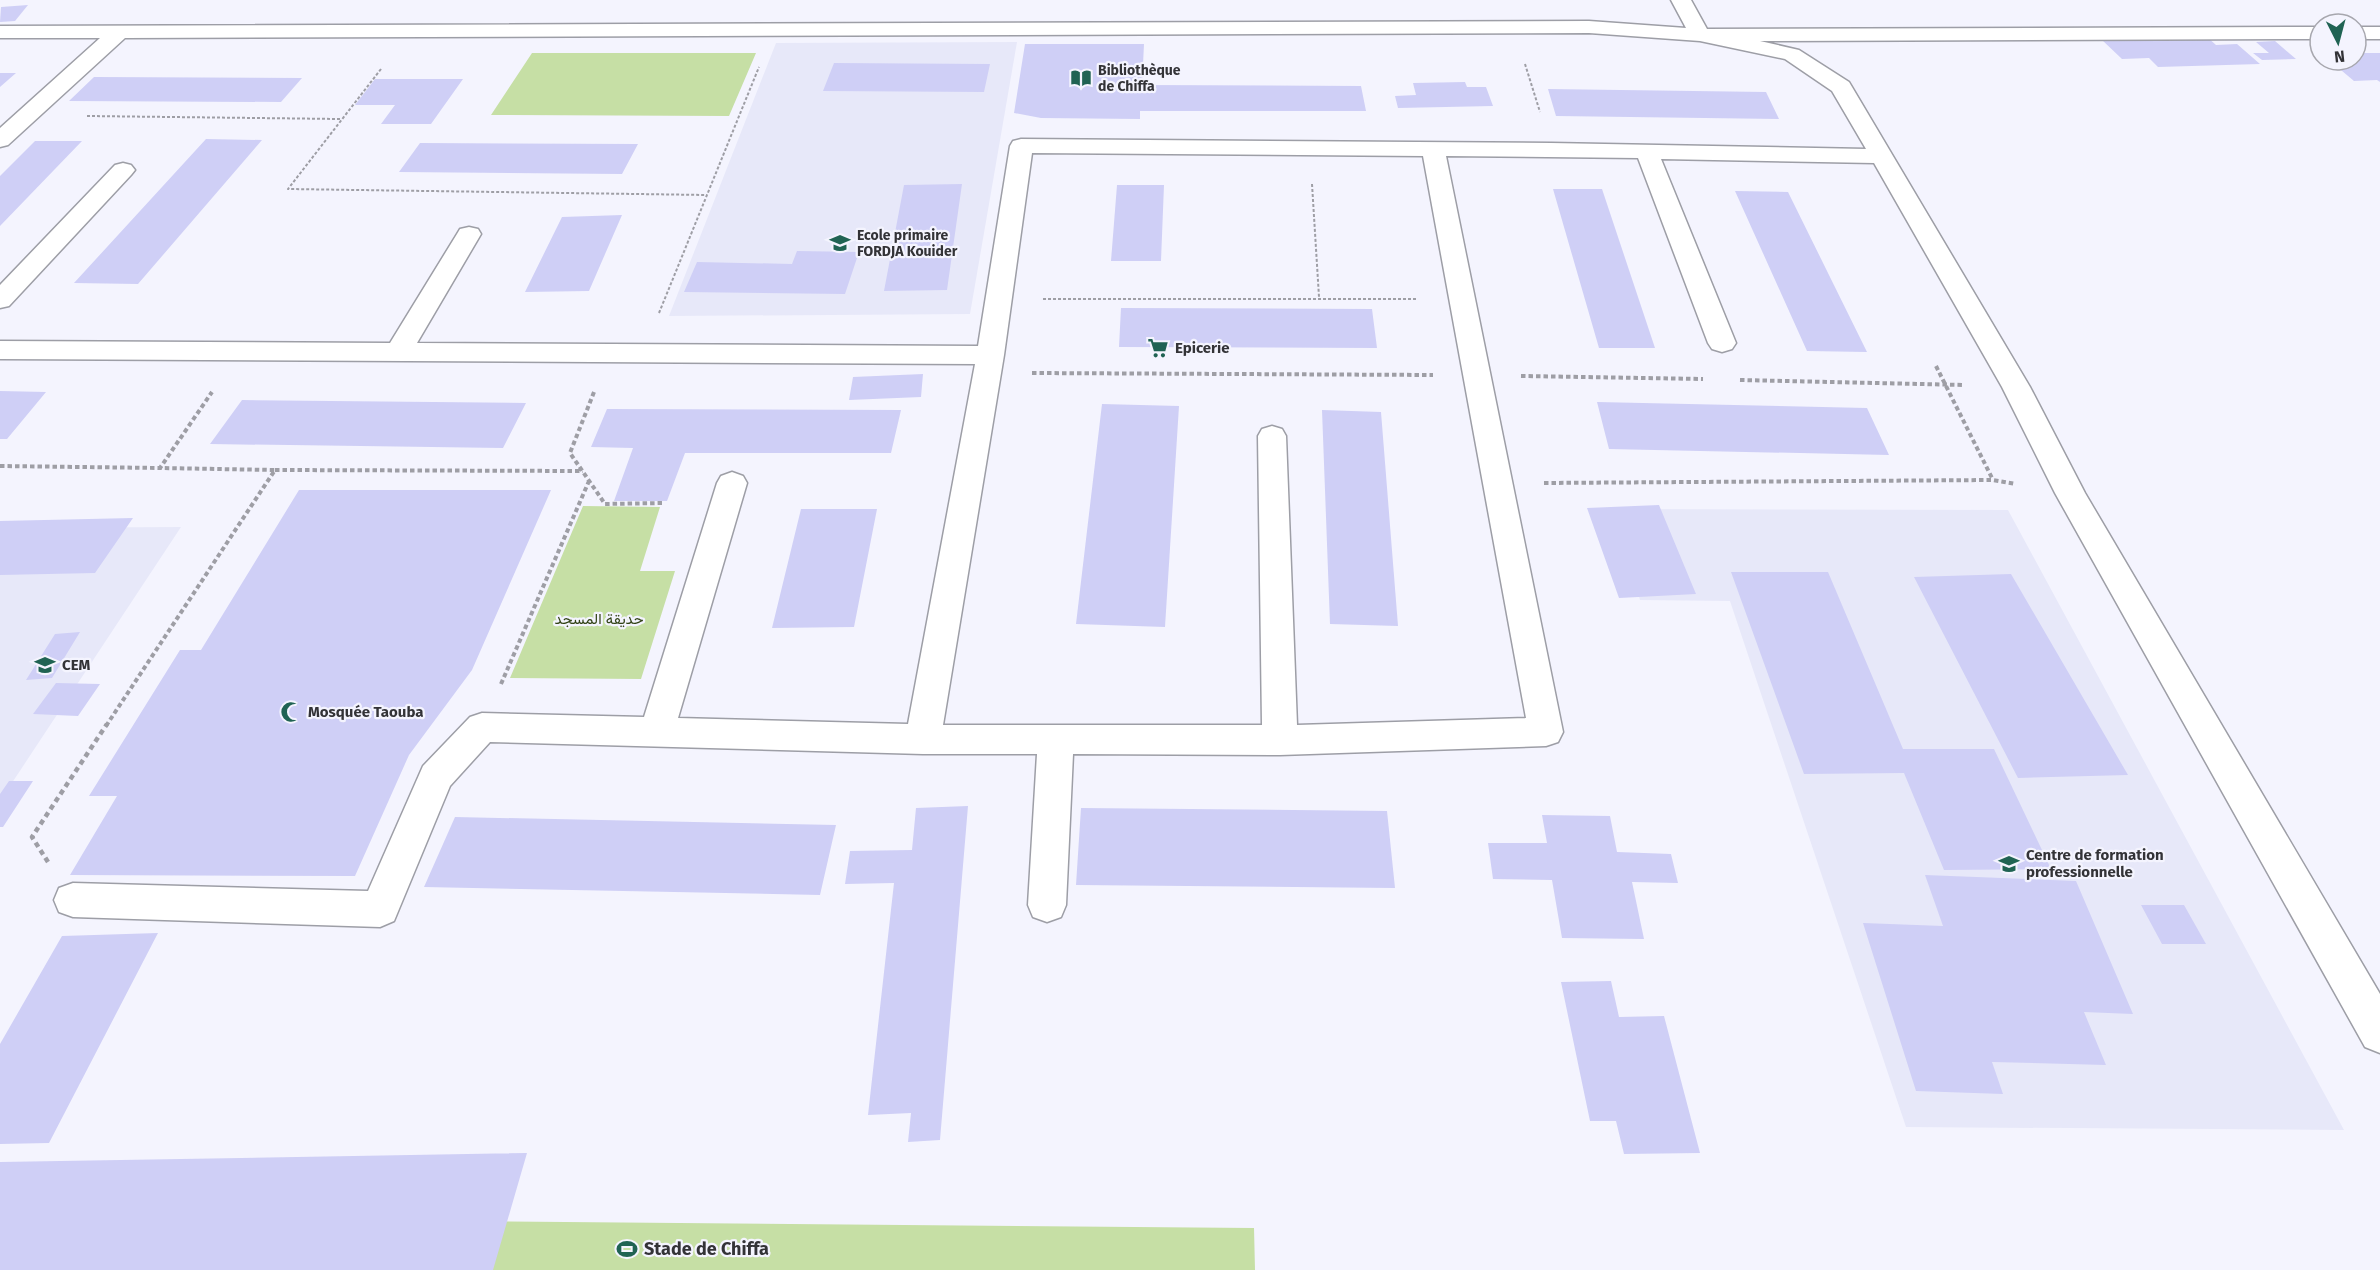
<svg xmlns="http://www.w3.org/2000/svg" width="2380" height="1270" font-family="'Fira Sans',Vazirmatn,sans-serif">
	<style>
		.built { fill: #e7e8f9 }
		.green { fill: #c6dfa5 }
		.building { fill: #cfcff6 }
		.lines { fill: none; stroke-linecap: round; stroke-linejoin: round }
		.minor-casing { stroke: #9d9ea6; stroke-width: 3 }
		.path-far2 { stroke: #9e9ea5; stroke-width: 2; stroke-dasharray: 3 2; stroke-linecap: butt }
		.path-far1 { stroke: #9e9ea5; stroke-width: 4; stroke-dasharray: 4.5 3; stroke-linecap: butt }
		.path { stroke: #9e9ea5; stroke-width: 4.5; stroke-dasharray: 5 4; stroke-linecap: butt }
		.minor { fill: #fff; fill-rule: evenodd }
		.labels { text-anchor: middle; stroke-width: 4.5; stroke-linejoin: round; paint-order: stroke }
		.far-poi-label { font-size: 14px; font-weight: bold; fill: #333337; stroke: #f4f4fe; text-anchor: start }
		.poi-label { font-size: 15px; font-weight: bold; fill: #333337; stroke: #f4f4fe; text-anchor: start }
		.park-label { font-size: 15px; fill: #324316; stroke: #f4f4fe }
		.near-poi-label { font-size: 18px; font-weight: bold; fill: #333337; stroke: #f4f4fe; text-anchor: start }
	</style>
	<rect width="100%" height="100%" fill="#f4f4fe"/>
	<path class="built" d="M1017 42 970 314 669 316 776 43Z
		M1614 509 2008 510 2344 1130 1906 1127 1730 601 1640 600Z
		M181 527 0 801V528Z"/>
	<path class="green" d="M532 53H756L729 116 491 115Z
		M583 506 660 507 640 571H675L641 679 510 678Z
		M0 1217 1254 1228 1255 1270H0Z"/>
	<path class="building" d="M28 5 15 21 0 22 1 7Z
		M2207 37 2216 45 2237 44 2260 64 2158 67 2149 58 2122 59 2102 40Z
		M2275 41 2296 59 2262 60 2253 53H2269L2256 42Z
		M1025 44H1144L1142 85 1361 86 1366 111H1140V119L1041 118 1014 113Z
		M2356 53H2380V82L2377 80 2354 81 2329 60H2356Z
		M834 63 990 64 984 92 823 91Z
		M0 73H16L0 87Z
		M94 77 302 78 281 102 69 101Z
		M375 79H463L431 124H381L395 105H355Z
		M1465 82 1467 87H1486L1493 106 1398 108 1395 96 1416 95 1413 83Z
		M1548 89 1766 92 1779 119 1556 116Z
		M206 139 262 140 138 284 74 283Z
		M35 141H82L0 226V176Z
		M420 143 638 144 622 174 399 172Z
		M962 184 947 290 884 291 904 185Z
		M1117 185H1164L1161 261H1111Z
		M1553 189H1602L1655 348H1599Z
		M1735 191 1788 192 1867 352 1807 351Z
		M622 215 589 291 525 292 562 217Z
		M797 251 859 252 845 294 684 292 697 262 792 264Z
		M1121 308 1372 309 1377 348 1119 347Z
		M923 374 921 397 849 400 853 377Z
		M0 391 46 392 7 439H0Z
		M242 400 526 403 503 448 210 444Z
		M1597 402 1867 408 1889 455 1609 449Z
		M1102 404 1179 406 1165 627 1076 624Z
		M607 409 901 410 891 453H685L667 501H614L633 448 591 447Z
		M1322 410 1381 412 1398 626 1330 624Z
		M299 490H551L472 670 409 755 355 876 70 875 117 796H89L180 650H201Z
		M1659 505 1696 594 1619 598 1587 508Z
		M801 509H877L854 627 772 628Z
		M133 518 95 573 0 575V521Z
		M1731 572H1828L1903 749H1994L2051 869 1944 870 1904 773 1804 774Z
		M2011 574 2128 775 2018 778 1914 577Z
		M80 632 52 678 26 680 55 634Z
		M56 683 100 684 78 716 33 714Z
		M9 781H33L3 827H0V794Z
		M968 806 940 1140 908 1142 911 1113 868 1115 894 883 845 884 850 851 912 850 916 808Z
		M1081 808 1387 811 1395 888 1076 885Z
		M1542 815 1610 816 1617 852 1671 854 1678 883 1632 882 1644 939 1562 938 1552 880 1493 879 1488 843H1547Z
		M455 817 836 825 820 895 424 887Z
		M1925 875 2076 881 2133 1014 2084 1012 2106 1065 1992 1062 2003 1094 1916 1091 1863 923 1943 926Z
		M2141 905H2184L2206 944H2162Z
		M158 933 49 1143 0 1144V1044L62 936Z
		M1611 981 1619 1017 1664 1016 1700 1153 1624 1154 1616 1121H1590L1561 982Z
		M527 1153 493 1270H0V1162Z"/>
	<g class="lines">
		<g class="minor-casing">
			<path id="minor" d="M1671 0H1691L1707 29 2320 27V39L1760 41 1799 50 1849 82 1852 87 2030 387 2085 493 2380 994V1053L2365 1047 2055 493 2002 387 1874 163 1661 159 1736 343 1732 349 1722 352 1712 349 1708 343 1638 158 1446 156 1563 732 1558 742 1546 746 1280 755 1073 754 1066 905 1061 917 1047 922 1033 917 1028 905 1037 754H923L490 742 450 786 394 921 380 927 73 917 59 912 54 900 59 888 73 883 368 891 423 766 470 717 482 713 644 717 717 483 721 476 732 472 743 476 747 483 678 718 908 724 975 364 0 359V341L390 343 457 234 460 229 469 227 478 229 481 234 417 343 978 346 1010 146 1013 141 1021 139 1551 143 1866 149 1832 91 1785 59 1700 41 1589 33 125 38 8 145 0 147V128L100 38H0V26L1589 21 1686 28ZM1032 153 1423 156 1526 718 1297 725 1286 436 1282 429 1272 426 1262 429 1258 436 1262 725H943L1004 355Z
				M2356 27H2380V39H2356Z
				M123 163 131 165 135 170 131 175 9 306 0 308V285L115 165Z"/>
		</g>
		<path class="path-far2" d="M1525 64 1540 112
			M381 69 288 189 707 195
			M87 116 340 119
			M1312 184 1319 297
			M1043 299H1417
			M659 313 759 67"/>
		<path class="path-far1" d="M1936 366 1993 480
			M1032 373 1433 375
			M1521 376 1703 379
			M1740 380 1964 385
			M594 392 570 453 605 504 662 503
			M0 466 160 468
			M275 470 583 471
			M1544 483 1993 480 2016 484
			M501 684 589 481
			M106 726 275 470 160 468 212 392"/>
		<path class="path" d="M48 862 32 837 107 724"/>
		<use href="#minor" class="minor"/>
	</g>
	<defs>
		<g id="library-bare" transform="scale(1.62)"><path d="M-6-4Q-3-5.5-.7-3.5V5Q-3 3-6 4ZM6-4Q3-5.5 .7-3.5V5Q3 3 6 4Z" fill="#206353" stroke="#f4f4fe" stroke-width="2.5" paint-order="stroke"/></g>
		<g id="school-bare" transform="scale(1.62)"><path d="M0-5L7-2L0 1L-7-2ZM-4 1L0 2.5L4 1V4Q0 6-4 4Z" fill="#206353" stroke="#f4f4fe" stroke-width="2.5" paint-order="stroke"/></g>
		<g id="supermarket-bare" transform="scale(1.62)"><path d="M-6-5.5h2.5l.6 2H6L4.5 2H-2.5L-4.4-4H-6ZM-1.5 3.2a1.3 1.3 0 1 0 .1 0ZM3 3.2a1.3 1.3 0 1 0 .1 0Z" fill="#206353" stroke="#f4f4fe" stroke-width="2.5" paint-order="stroke"/></g>
		<g id="mosque-bare" transform="scale(1.62)"><path d="M3.5-4.9A6 6 0 1 0 3.5 4.9A5 5 0 1 1 3.5-4.9Z" fill="#206353" stroke="#f4f4fe" stroke-width="2.5" paint-order="stroke"/></g>
		<g id="stadium-bare" transform="scale(1.62)"><path d="M0-5a6.5 5 0 1 0 0 10a6.5 5 0 1 0 0-10ZM-3.5-1.8h7v3.6h-7Z" fill="#206353" stroke="#f4f4fe" stroke-width="2.5" paint-order="stroke"/></g>
	</defs>
	<g fill-rule="evenodd">
		<use href="#library-bare" x="1081" y="78"/>
		<use href="#school-bare" x="840" y="243"/>
		<use href="#supermarket-bare" x="1158" y="348"/>
		<use href="#school-bare" x="45" y="665"/>
		<use href="#mosque-bare" x="291" y="712"/>
		<use href="#school-bare" x="2009" y="864"/>
		<use href="#stadium-bare" x="627" y="1249"/>
	</g>
	<g class="labels">
		<g class="far-poi-label">
			<text x="1098" y="75">Bibliothèque<tspan x="1098" dy="16">de Chiffa</tspan></text>
			<text x="857" y="240">Ecole primaire<tspan x="857" dy="16">FORDJA Kouider</tspan></text>
		</g>
		<g class="poi-label">
			<text x="1175" y="353">Epicerie</text>
			<text x="62" y="670">CEM</text>
			<text x="308" y="717">Mosquée Taouba</text>
			<text x="2026" y="860">Centre de formation<tspan x="2026" dy="17">professionnelle</tspan></text>
		</g>
		<g class="park-label">
			<text x="599" y="624">حديقة المسجد</text>
		</g>
		<g class="near-poi-label">
			<text x="644" y="1255">Stade de Chiffa</text>
		</g>
	</g>
	<g transform="translate(2338 42) rotate(174)"><circle r="28" fill="#f4f4fe" stroke="#a7a7ae" stroke-width="1.5"/>
	<path d="M0-4.5L10 22L0 15L-10 22Z" fill="#206353"/>
	<text y="-9" font-size="16" font-weight="bold" text-anchor="middle" fill="#333337">N</text>
	</g>
</svg>
